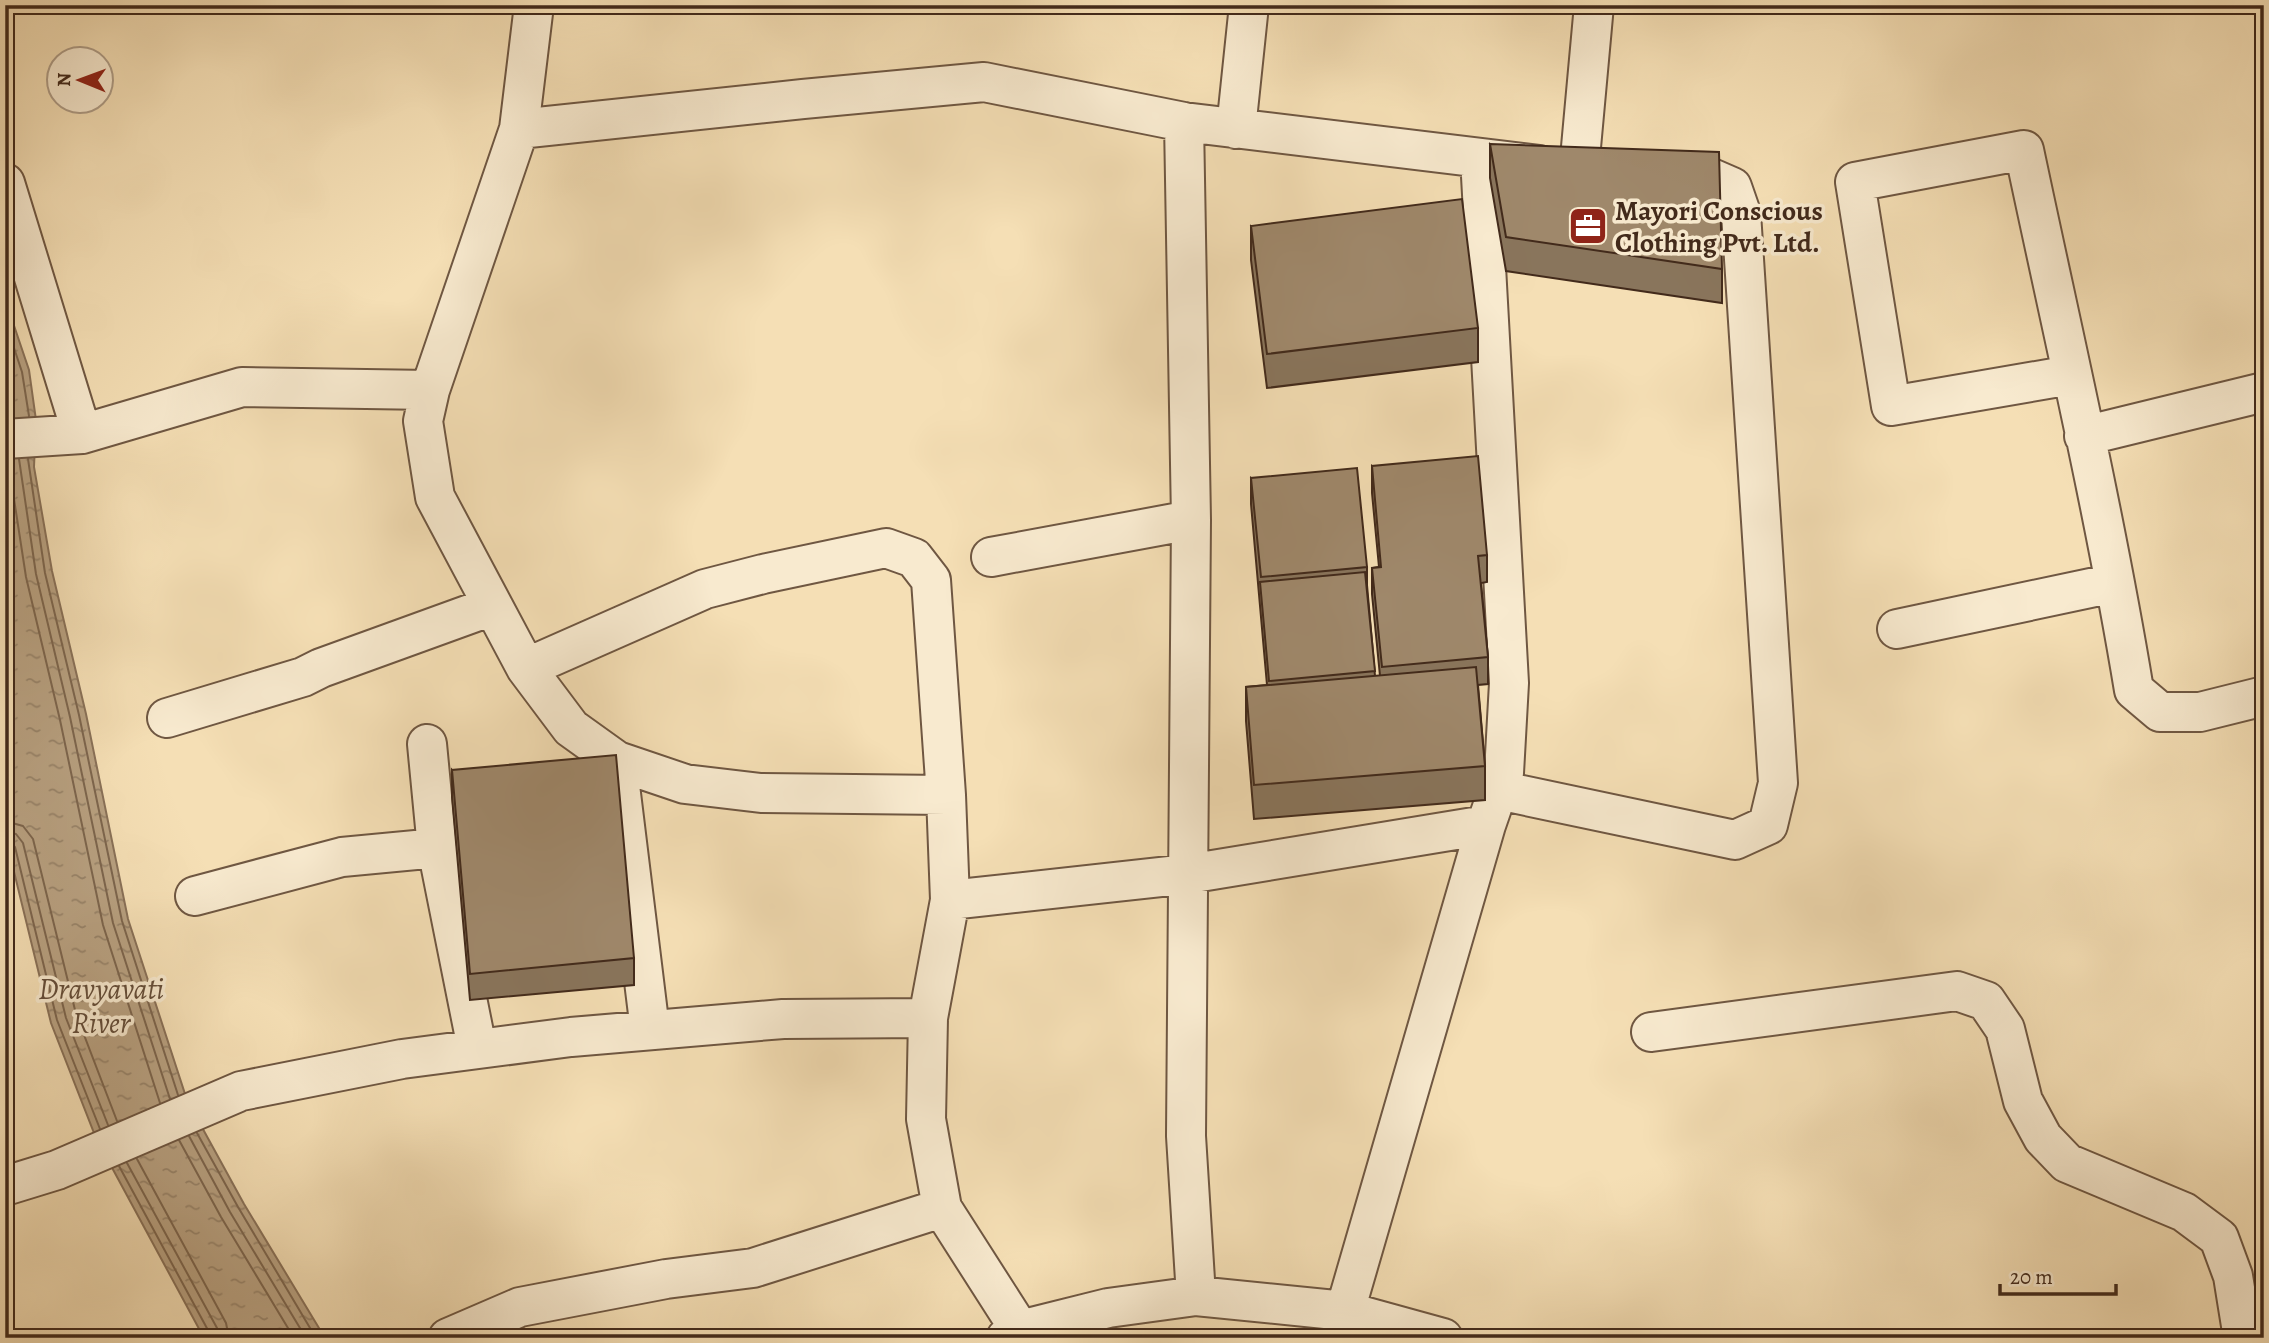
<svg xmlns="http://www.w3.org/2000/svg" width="2269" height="1343" font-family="Alegreya,serif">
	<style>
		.water { fill: url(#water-ripples); stroke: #897158; stroke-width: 2 }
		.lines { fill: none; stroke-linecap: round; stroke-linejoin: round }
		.shore { stroke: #7d664e; stroke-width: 2 }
		.minor-casing { stroke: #6f5742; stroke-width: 42 }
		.minor { stroke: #f8eacf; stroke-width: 38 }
		.wall { fill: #89755c; stroke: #422a1b; stroke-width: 2 }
		.building { fill: #9f886b; stroke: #422a1b; stroke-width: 2 }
		.labels { text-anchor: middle; stroke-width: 7; stroke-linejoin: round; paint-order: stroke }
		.poi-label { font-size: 28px; font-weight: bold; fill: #422a1b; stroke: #f8eacf; text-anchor: start }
		.water-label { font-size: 30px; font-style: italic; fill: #654e3a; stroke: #f8eacf }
	</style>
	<defs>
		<pattern id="water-ripples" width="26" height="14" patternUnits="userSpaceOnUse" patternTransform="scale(1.75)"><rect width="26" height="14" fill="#b8a181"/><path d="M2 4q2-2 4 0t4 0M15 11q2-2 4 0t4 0" fill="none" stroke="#978369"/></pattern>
	</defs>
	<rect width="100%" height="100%" fill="#f5dfb5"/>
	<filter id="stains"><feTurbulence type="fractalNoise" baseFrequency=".00286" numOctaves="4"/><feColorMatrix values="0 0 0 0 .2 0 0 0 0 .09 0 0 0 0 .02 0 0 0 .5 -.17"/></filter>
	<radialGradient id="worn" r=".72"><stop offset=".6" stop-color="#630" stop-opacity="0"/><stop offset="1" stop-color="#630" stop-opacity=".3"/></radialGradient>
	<path class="water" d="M5 299 29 370 36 420 34 467 52 571 86 714 128 919 187 1100 244 1204 325 1338H204L96 1138 51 1023 5 835Z"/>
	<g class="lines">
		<path class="shore" d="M5 321 22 372 29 416
			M19 459 36 574 70 717 113 923 170 1099
			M28 459 45 573 79 715 122 921 178 1095
			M8 460 26 577 60 720 103 925 160 1103
			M5 821 23 826 33 839 76 1014 117 1121
			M5 832 16 834 23 843 66 1018 108 1125
			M5 841 11 842 15 847 57 1020 100 1129
			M197 1133 238 1207 316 1338
			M189 1136 230 1212 306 1338
			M179 1140 221 1217 294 1338
			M137 1159 226 1323 229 1338
			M127 1163 217 1328 219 1338
			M119 1166 209 1332 210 1338"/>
		<g class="minor-casing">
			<path id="minor" d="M534 5 519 129 430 390 423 421 435 497 526 668 571 728 617 761 685 784 761 793 946 795 950 900 928 1018 926 1119 942 1208 1020 1330
				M1184 122 1191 520 1186 1136 1196 1296
				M519 129 803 99 984 82 1184 122 1540 165
				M1236 129 1249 5
				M1579 169 1594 5
				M5 183 82 434
				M2071 375 1891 406 1855 182 2024 150C2062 330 2104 509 2134 690L2160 712H2200L2264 696
				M2084 436 2264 392
				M5 439 82 434 242 387 430 390
				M991 557 1191 520
				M1897 629 2114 583
				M526 668 705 589 763 574 886 548 914 558 931 580 946 795
				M167 718 303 677 321 668 492 606
				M427 744 437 848 477 1048
				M617 761 650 1030
				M1498 790 1735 840 1768 825 1778 783 1741 213 1732 187 1709 177 1670 175
				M195 896 342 857 437 848
				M950 900 1188 874 1486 825
				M1651 1032 1957 991 1986 1001 2005 1029 2023 1101 2043 1138 2067 1163 2184 1212 2219 1238 2233 1276 2243 1338
				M5 1186 57 1170 241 1091 402 1059 571 1037 783 1019 928 1018
				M448 1338 520 1307 666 1279 753 1268 942 1208
				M1006 1338 1020 1330 1108 1308 1196 1296 1345 1311 1443 1338
				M1334 1338 1345 1311 1486 825 1504 773 1509 683 1480 158"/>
		</g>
		<use href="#minor" class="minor"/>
	</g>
	<path class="wall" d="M1490 144 1722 269V303L1506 271 1490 178Z
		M1251 226 1478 328V362L1267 388 1251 260Z
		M1372 466 1487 555V582L1481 583 1488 657V684L1478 685 1485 766V800L1254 819 1246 721V687L1267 685 1251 504V478L1367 567V585L1375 676H1380L1372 594V568L1379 567 1372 493Z
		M452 770 634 958V985L470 1000 452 797Z"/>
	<path class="building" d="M1490 144 1719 152 1722 269 1506 237Z
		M1462 199 1478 328 1267 354 1251 226Z
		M1478 456 1487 555 1478 556 1488 657 1382 667 1372 568 1381 567 1372 466Z
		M1357 468 1367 567 1261 577 1251 478Z
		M1365 572 1375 671 1269 681 1260 582Z
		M1476 667 1485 766 1254 785 1246 687Z
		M616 755 634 958 470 974 452 770Z"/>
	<defs>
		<g id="office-square" transform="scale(2.0125)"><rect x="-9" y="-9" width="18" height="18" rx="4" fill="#8f2418" stroke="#f8eacf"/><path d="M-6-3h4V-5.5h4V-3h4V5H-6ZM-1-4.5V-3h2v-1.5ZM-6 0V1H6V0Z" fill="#fff"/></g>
	</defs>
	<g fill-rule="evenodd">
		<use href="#office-square" x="1588" y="226"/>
	</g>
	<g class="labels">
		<g class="poi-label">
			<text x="1615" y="220">Mayori Conscious<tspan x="1615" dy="32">Clothing Pvt. Ltd.</tspan></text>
		</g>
		<g class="water-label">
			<text x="101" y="999">Dravyavati<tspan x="101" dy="34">River</tspan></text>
		</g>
	</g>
	<rect width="2269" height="1343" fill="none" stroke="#f5dfb5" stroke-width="28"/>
	<rect x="7" y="7" width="2255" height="1329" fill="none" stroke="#422a1b" stroke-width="3.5"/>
	<rect x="14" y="14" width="2241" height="1315" fill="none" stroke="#422a1b" stroke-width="2"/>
	<g transform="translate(80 80) rotate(271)"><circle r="33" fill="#f8eacf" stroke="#af9d87" stroke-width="2"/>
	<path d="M0-5L12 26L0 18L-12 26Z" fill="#8f2418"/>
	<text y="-10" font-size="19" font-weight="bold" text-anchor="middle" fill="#422a1b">N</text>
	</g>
	<path d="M2000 1284v10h116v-10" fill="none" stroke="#422a1b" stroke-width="3.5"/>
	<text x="2010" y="1284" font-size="21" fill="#422a1b" stroke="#f8eacf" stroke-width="5" paint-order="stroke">20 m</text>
	<rect width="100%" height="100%" filter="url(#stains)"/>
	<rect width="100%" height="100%" fill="url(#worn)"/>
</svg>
